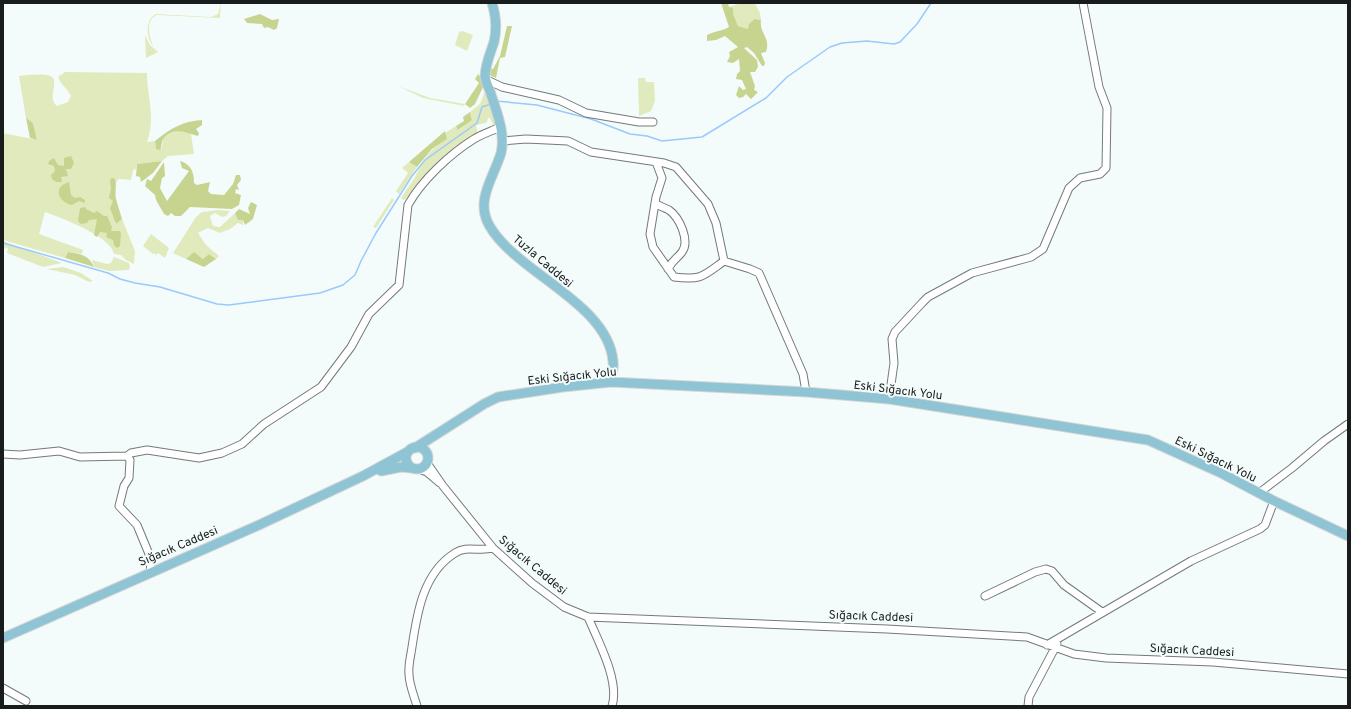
<svg xmlns="http://www.w3.org/2000/svg" width="1351" height="709" font-family="Overpass,sans-serif">
	<style>
		.green { fill: #e0eabc }
		.forest { fill: #c6d490 }
		.lines { fill: none; stroke-linecap: round; stroke-linejoin: round }
		.stream { stroke: #99c9fd; stroke-width: 1.5 }
		.minor-casing { stroke: #737a79; stroke-width: 9 }
		.major-casing { stroke: #d6d6d6; stroke-width: 11 }
		.minor { stroke: #fff; stroke-width: 7 }
		.major { stroke: #8ec4d3; stroke-width: 9 }
		.labels { text-anchor: middle; stroke-width: 4; stroke-linejoin: round; paint-order: stroke }
		.street-label { font-size: 12px; fill: #191c1c; stroke: #f4fcfb }
	</style>
	<rect width="100%" height="100%" fill="#f4fcfb"/>
	<path class="green" d="M221 3 220 18 157 15C145 20 149 36 153 46 146 38 145 19 156 14L211 17 218 14Z
		M741 3H755L760 13 761 20 755 19 748 29 738 26 729 7Z
		M462 31 473 35 467 51 455 45 459 32Z
		M145 35 150 45 158 52 146 58Z
		M65 72 147 73C147 97 156 118 147 142L155 141 156 149 162 147 163 138C175 130 176 129 191 134L194 154 168 156 162 161 137 164 136 169 133 170 131 180 119 179 116 182 115 224 122 219 135 251 134 264 126 260 121 255 114 254C111 236 61 218 45 212L39 234 83 250 82 254 68 252 65 258 3 240V133L37 140 33 123 26 118 19 76C26 75 44 73 50 76 61 80 46 97 57 106L68 102 71 96C67 88 61 85 58 77Z
		M638 78H645L646 82H654L655 101 651 111 639 116Z
		M398 86 430 98 465 104 464 106 423 98Z
		M486 88 497 119 494 126 489 117 486 123 476 125 478 135 427 174 406 199 403 200 401 198C405 191 411 184 415 177 426 157 427 152 447 139L445 133 456 126 459 130 472 119 470 112 480 104Z
		M409 162 417 167 399 194 396 191 408 173 402 168Z
		M392 198 394 200 376 228 373 227Z
		M218 210 230 211 226 216 222 217 215 213 210 216 213 226 220 227 235 213 238 220H243V225L238 223 230 229 220 233 208 228 198 233 206 245 219 256 216 259 209 254 204 259 194 253 186 259 173 253 196 217 202 212Z
		M151 234 169 248 165 258 158 253 156 255 154 253 153 254 143 246Z
		M3 241 62 263 43 267 7 253 8 249 6 247 3 250Z
		M114 257 129 263 130 267 129 270 109 271 94 267 92 260 107 264 111 263Z
		M63 267 81 273 93 281 89 282 75 275 47 269Z"/>
	<path class="forest" d="M721 3H728L729 7 733 8V14L738 26 748 29 749 24 755 19 761 20C759 34 771 37 766 52L761 53 765 63 764 66H762L754 53 747 47 744 48 757 60 758 67 755 72H750L755 86 754 90 758 92 751 99 746 94 743 97 739 98 736 95 739 86 743 90 746 89 742 80 736 79 737 74 740 71 739 59 733 63 727 62 730 56 729 52 738 47 725 36 716 40 707 41V35C714 31 723 31 729 27Z
		M260 14 272 20 279 19 277 28 274 30 268 27 264 28 262 24 247 23 244 19Z
		M507 26H512L505 57 500 58 496 78 487 74V68L493 69 500 56Z
		M478 74 485 83 475 104 470 108 465 104 479 83 475 79Z
		M470 112 472 120 458 130 456 126 464 121 463 117Z
		M26 118 33 123 37 140 30 138Z
		M202 120V125L196 129 199 133 198 136C185 133 175 126 164 138 161 141 162 146 160 150L156 149 155 141C170 129 182 121 202 120Z
		M445 131 447 139 432 149 417 167 409 162Z
		M71 156 74 163 71 169H66L68 176 61 177 62 182H56L52 179 51 175 55 171 54 166 48 164 49 161 54 158 58 165 64 166V158Z
		M162 161 153 173 141 182 140 177 136 176 137 164Z
		M180 161C191 164 194 172 194 183L197 185 210 182 208 191 211 194 224 195 233 184 236 175H240L241 180 237 185 239 190 236 189 235 193 241 195 239 205 232 209 190 207 181 216H175L171 213 168 216 164 214 156 200 155 195 145 186 147 179 151 181 164 162 165 176 162 178 160 188 167 201 189 171 182 168Z
		M112 178 115 179C117 185 114 193 116 199 118 206 120 212 122 219L116 224 110 208 113 201 109 198 111 188 110 180Z
		M69 182 71 195 75 198 80 197 85 200V203L79 201 72 205C58 202 52 187 69 182Z
		M251 202 257 205 253 219 245 225 243 220H238L235 213 239 209 250 214 248 208Z
		M85 207 86 209 94 213 97 211 104 216H107L112 227 111 231H120L121 234 120 246 117 248 114 245 113 240 106 237 107 233 100 232 97 237 94 235 97 219 89 220 87 223 81 224 78 221 80 208Z
		M68 252C80 254 89 255 94 267L65 258Z
		M194 252 203 259 209 254 216 259 204 267 186 259Z"/>
	<g class="lines">
		<path class="stream" d="M496 101 537 105 591 119 630 134 647 136 662 141 702 137 766 98 787 77 830 47 842 43 867 41 894 44 900 42 917 24 931 3
			M3 243 108 273 120 279 135 283 160 287 217 304 229 305 320 293 343 285 355 275 361 261 376 233 412 176 425 160 477 123 482 107 491 104"/>
		<g class="minor-casing">
			<path id="minor" d="M485 79 502 87 559 100 586 113 639 122H653
				M503 141 526 139 568 141 591 152 664 163 676 167 708 204 716 223 724 261 750 269 759 273 803 374 806 392
				M656 162 662 178 656 197 650 234 653 247 674 277C702 280 702 277 724 261
				M655 203C659 206 665 208 669 210 680 218 690 241 682 252 677 259 673 259 668 269
				M889 399 894 363 892 339 895 332 922 303 928 297 972 273 1031 257 1043 249 1069 188 1080 178 1100 174 1106 168 1107 108 1099 87 1083 3
				M3 454 20 455 59 451 80 457 127 456 131 453 147 450 199 458 222 453 242 444 264 424 321 387 351 347 369 314 399 285 408 205C422 180 450 154 474 139 482 134 492 131 500 127
				M127 456 130 460 129 478 124 486 119 506 137 525 149 554 151 571
				M427 463 443 486 493 548 532 583 564 607 588 617 887 629 1027 637 1074 654 1106 658 1213 662 1348 674
				M419 469 427 472 440 483
				M1259 493 1292 468 1324 441 1348 424
				M985 596 1035 572 1046 569 1052 571 1064 585 1102 612
				M588 617C598 641 620 681 612 706
				M1047 645 1191 561 1260 529 1265 525 1274 501
				M3 688 26 701
				M417 706C414 696 409 684 409 674 408 665 411 655 412 647 417 613 423 573 455 553 467 545 479 552 493 548
				M1028 706 1029 697 1057 644"/>
		</g>
		<g class="major-casing">
			<path id="major" d="M492 3C496 16 497 29 494 42 490 54 485 65 485 77 486 82 488 87 490 91 496 111 506 133 501 153 494 177 475 200 489 225 515 272 608 303 613 361 614 367 612 375 611 382
				M406 458a11 11 0 1 1 22 0a11 11 0 1 1-22 0Z
				M415 448 484 404 498 397 563 387 611 382 806 392 889 399 1148 440 1221 473 1274 501 1348 536
				M381 471 401 467 411 468
				M3 638 259 525 363 476 409 451"/>
		</g>
		<use href="#minor" class="minor"/>
		<use href="#major" class="major"/>
	</g>
	<g class="labels">
		<g class="street-label">
			<text transform="translate(543 261) rotate(40)" y="4">Tuzla Caddesi</text>
			<text transform="translate(572 376) rotate(-6)" y="4">Eski Sığacık Yolu</text>
			<text transform="translate(898 390) rotate(7)" y="4">Eski Sığacık Yolu</text>
			<text transform="translate(1216 459) rotate(26)" y="4">Eski Sığacık Yolu</text>
			<text transform="translate(178 546) rotate(-23)" y="4">Sığacık Caddesi</text>
			<text transform="translate(533 565) rotate(40)" y="4">Sığacık Caddesi</text>
			<text transform="translate(871 616) rotate(2)" y="4">Sığacık Caddesi</text>
			<text transform="translate(1192 650) rotate(3)" y="4">Sığacık Caddesi</text>
		</g>
	</g>
	<rect width="1351" height="709" fill="none" stroke="#191c1c" stroke-width="8"/>
</svg>
